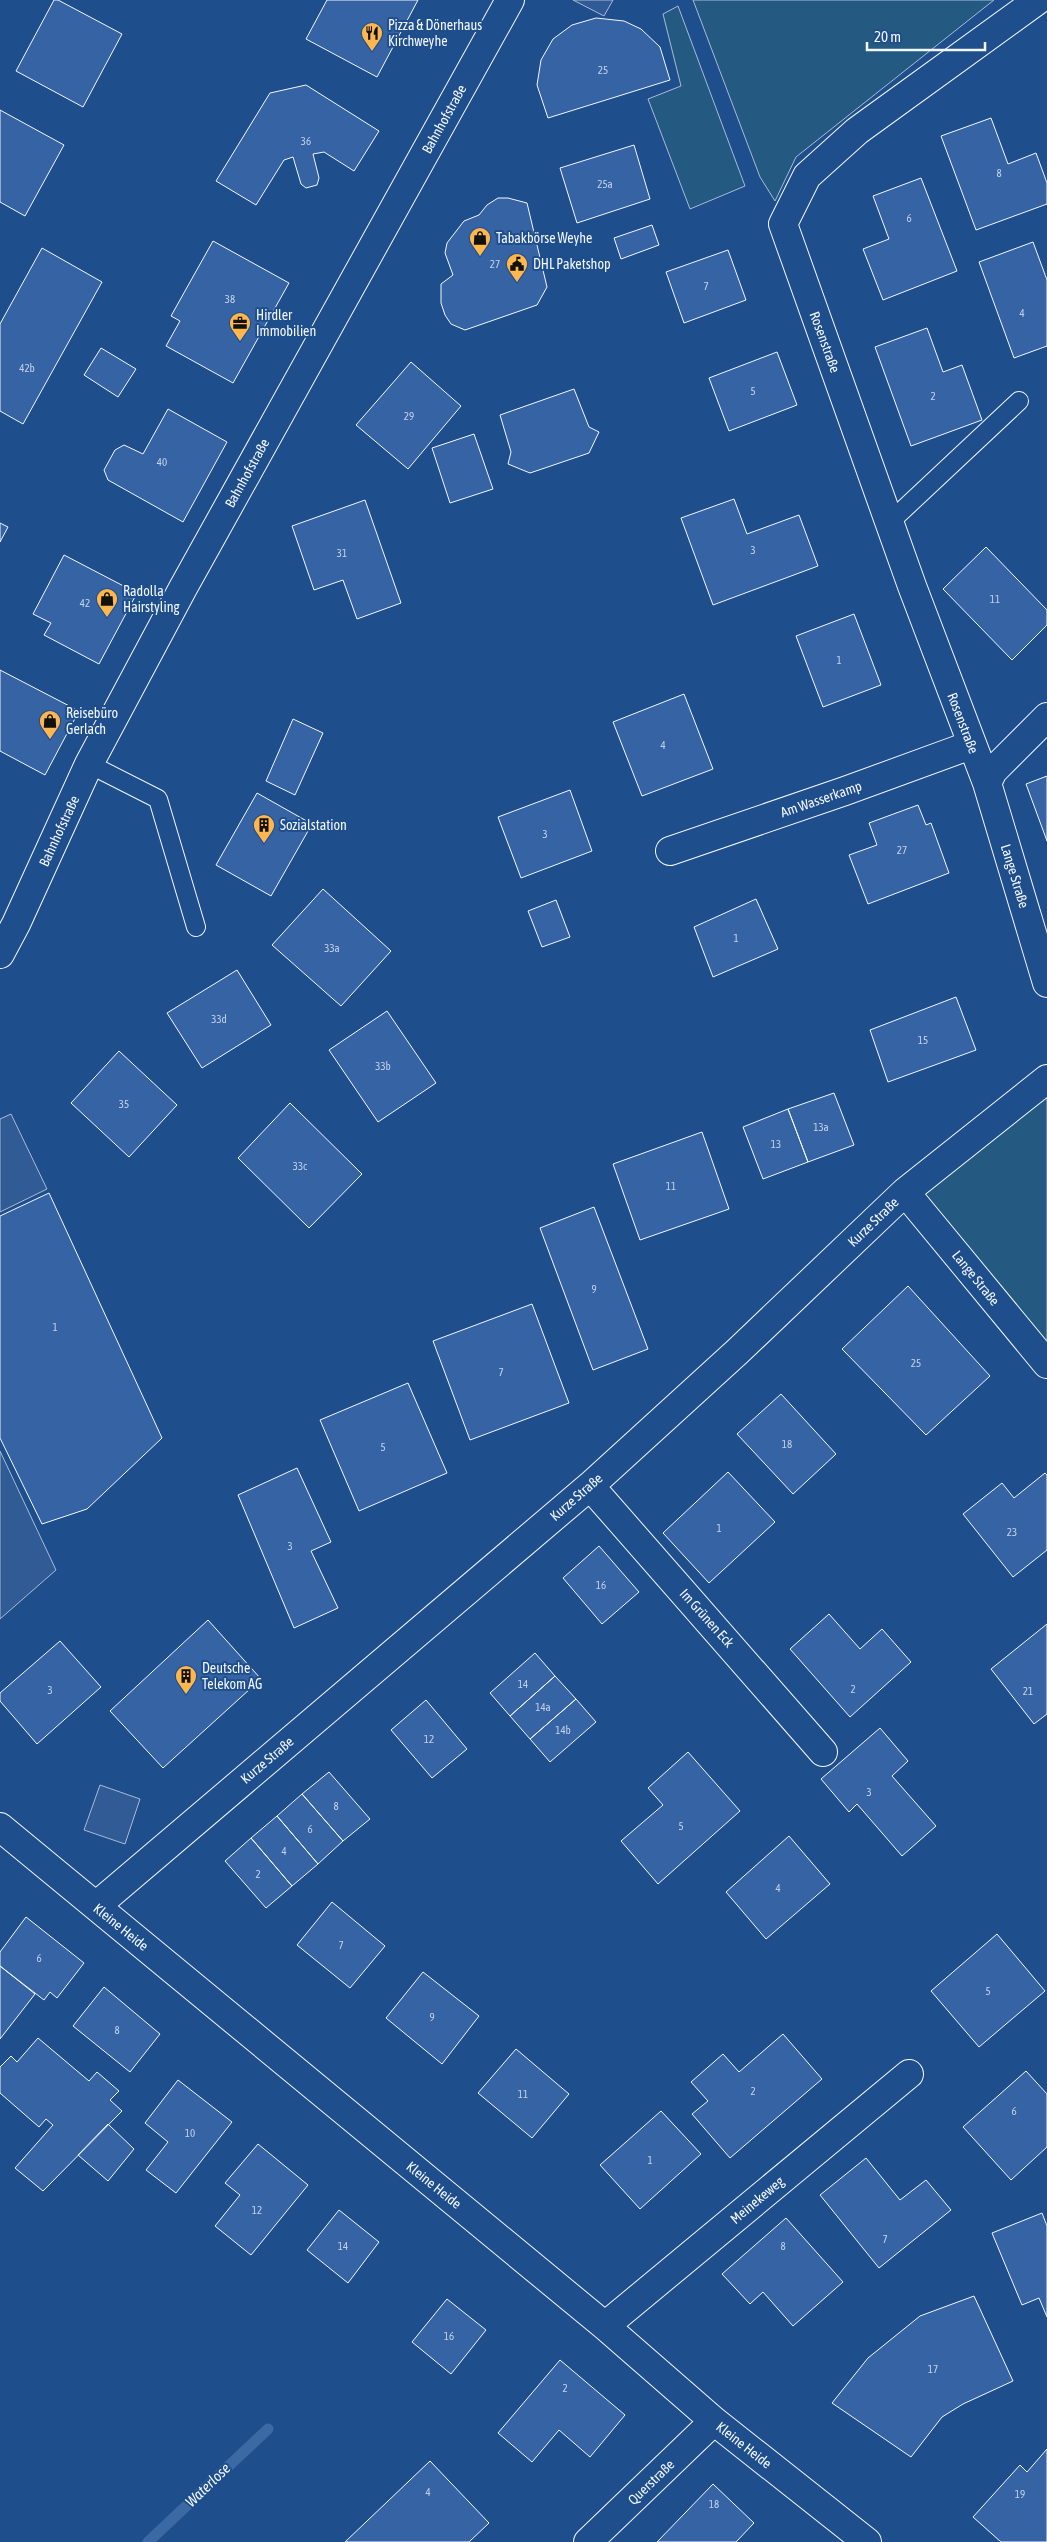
<svg xmlns="http://www.w3.org/2000/svg" width="1047" height="2542" font-family="'Asap Condensed',sans-serif">
	<style>
		.green { fill: #245a82; stroke: #a8bbd7 }
		.parking { fill: #305b95; stroke: #a8bbd7 }
		.lines { fill: none; stroke-linecap: round; stroke-linejoin: round }
		.stream { stroke: #3b69a3; stroke-width: 11 }
		.building { fill: #3563a3; stroke: #f2f6ff }
		.service-casing { stroke: #f2f6ff; stroke-width: 20 }
		.minor-casing { stroke: #f2f6ff; stroke-width: 30 }
		.service { stroke: #1f4e8c; stroke-width: 18 }
		.minor { stroke: #1f4e8c; stroke-width: 28 }
		.labels { text-anchor: middle; stroke-width: 4; stroke-linejoin: round; paint-order: stroke }
		.number-label { font-size: 11px; fill: #c3d1e8 }
		.poi-label { font-size: 14px; fill: #f2f6ff; stroke: #1f4e8c; text-anchor: start }
		.street-label { font-size: 14px; fill: #f2f6ff; stroke: #1f4e8c }
		.water-label { font-size: 15px; font-style: italic; fill: #f2f6ff; stroke: #1f4e8c }
	</style>
	<rect width="100%" height="100%" fill="#1f4e8c"/>
	<path class="green" d="M693 0H994L796 157 775 201 760 177Z
		M678 6 745 186 690 209 648 99 681 86 663 14Z
		M1047 1088V1350L914 1193Z"/>
	<path class="parking" d="M573 0H613L604 16Z
		M11 1114 47 1189 0 1212V1119Z
		M0 1451 56 1570 0 1619Z
		M100 1785 140 1799 125 1844 84 1830Z"/>
	<g class="lines">
		<path class="stream" d="M148 2542 268 2429"/>
	</g>
	<path class="building" d="M54 0H58L122 34 83 107 16 71Z
		M327 0H418L377 77 306 39Z
		M596 18 624 21 641 29 660 47 670 80 548 118 537 85 541 60 553 39 572 25Z
		M306 85 379 131 354 171 324 152 313 154 319 178 317 185 306 188 301 184 293 157 284 160 256 205 216 181 270 93Z
		M0 110 64 145 25 216 0 202Z
		M991 118 1008 164 1036 153 1047 183V204L976 230 941 136Z
		M634 145 650 199 577 223 560 168Z
		M921 178 957 271 883 300 863 249 889 239 873 196Z
		M498 198H508L527 203 547 287 537 305 465 330 451 324 445 315 441 303V284L453 275 445 253 447 243 464 221 479 215 487 205Z
		M652 225 659 245 621 259 614 238Z
		M213 241 289 283 233 383 166 346 180 321 171 316Z
		M1033 242 1047 280V346L1014 358 979 262Z
		M42 248 102 282 23 424 0 411V324Z
		M728 250 746 300 684 323 666 272Z
		M927 328 943 372 962 365 982 420 911 446 875 347Z
		M101 348 136 369 118 397 84 375Z
		M777 352 797 405 729 431 709 378Z
		M411 362 461 406 408 469 356 425Z
		M574 389 589 427 599 432 589 453 530 473 508 464 511 452 500 415Z
		M168 409 227 442 183 522 108 480 104 470 115 450 124 445 143 454Z
		M474 434 493 489 450 503 432 448Z
		M734 499 747 534 799 515 818 566 713 605 681 518Z
		M365 500 401 603 357 619 343 580 314 590 292 526Z
		M0 523 8 527 0 542Z
		M986 547 1047 610V625L1012 660 943 589Z
		M64 555 137 593 99 664 44 635 51 623 33 614Z
		M854 614 881 685 823 707 796 636Z
		M0 670 79 711 45 775 0 751Z
		M684 694 713 769 642 796 613 722Z
		M293 719 323 733 295 795 266 781Z
		M1047 776V841L1026 784Z
		M570 790 592 851 521 878 498 817Z
		M257 793 312 824 271 896 216 865Z
		M918 805 926 825 931 823 949 873 868 904 849 855 877 845 869 823Z
		M323 889 391 951 341 1006 272 945Z
		M756 899 778 949 713 977 694 927Z
		M556 900 570 937 542 947 528 911Z
		M237 970 271 1025 202 1068 167 1013Z
		M956 997 976 1050 888 1082 870 1030Z
		M387 1011 436 1083 378 1122 329 1050Z
		M119 1051 177 1105 129 1157 71 1103Z
		M834 1093 854 1145 808 1162 788 1109Z
		M290 1103 362 1174 309 1228 238 1158Z
		M788 1109 808 1162 763 1179 743 1127Z
		M702 1132 729 1209 640 1240 613 1164Z
		M49 1193 162 1438 87 1509 42 1524 0 1438V1216Z
		M594 1207 648 1349 593 1370 540 1228Z
		M908 1286 990 1376 926 1435 842 1349Z
		M532 1304 569 1403 470 1440 433 1341Z
		M408 1383 447 1473 359 1511 320 1420Z
		M781 1394 836 1454 793 1494 737 1434Z
		M297 1468 331 1542 311 1551 338 1608 294 1628 238 1495Z
		M728 1472 775 1522 709 1583 663 1533Z
		M1045 1473 1047 1475V1550L1013 1577 963 1514 1002 1483 1014 1498Z
		M599 1546 639 1592 602 1624 563 1578Z
		M829 1614 860 1649 882 1629 911 1662 850 1717 790 1649Z
		M208 1620 261 1679 163 1768 110 1711Z
		M1047 1624V1714L1034 1724 991 1669Z
		M60 1641 101 1687 37 1744 0 1701V1693Z
		M535 1653 555 1676 510 1716 490 1693Z
		M555 1676 576 1699 530 1739 510 1716Z
		M576 1699 596 1722 550 1762 530 1739Z
		M426 1700 467 1749 432 1778 391 1730Z
		M880 1728 908 1761 892 1776 936 1826 902 1856 857 1804 849 1812 821 1779Z
		M688 1752 740 1811 658 1884 621 1841 663 1805 648 1788Z
		M329 1772 370 1819 343 1841 302 1794Z
		M302 1794 343 1841 318 1864 277 1816Z
		M277 1816 318 1864 292 1886 251 1838Z
		M789 1836 830 1884 766 1939 726 1892Z
		M251 1838 292 1886 266 1908 225 1861Z
		M332 1902 385 1946 350 1988 297 1945Z
		M26 1917 84 1963 57 1998 50 1992 44 2000 0 1966V1952Z
		M997 1934 1045 1991 979 2047 931 1991Z
		M0 1966 35 1994 0 2039Z
		M423 1972 479 2016 442 2064 386 2018Z
		M104 1987 160 2034 130 2072 73 2026Z
		M783 2034 822 2079 730 2158 692 2114 708 2101 691 2082 723 2054 739 2072Z
		M38 2038 89 2081 97 2072 119 2091 110 2100 122 2111 43 2191 15 2168 53 2125 46 2119 39 2127 0 2093V2067L11 2056 17 2062Z
		M516 2049 569 2094 532 2138 478 2093Z
		M1026 2071 1047 2094V2147L1011 2180 963 2127Z
		M178 2080 232 2122 176 2193 146 2170 168 2142 145 2123Z
		M661 2111 701 2154 640 2209 600 2165Z
		M108 2124 134 2149 108 2181 78 2155Z
		M258 2144 308 2185 251 2255 215 2226 240 2195 225 2183Z
		M866 2158 900 2200 926 2180 951 2210 879 2268 820 2195Z
		M339 2210 379 2242 348 2283 307 2250Z
		M1042 2213 1047 2226V2317L1039 2298 1022 2305 992 2233Z
		M786 2218 843 2282 793 2326 763 2292 750 2304 722 2274Z
		M974 2296 1013 2381 963 2404 942 2417 911 2457 832 2403 868 2358 920 2316Z
		M447 2299 486 2330 451 2374 412 2342Z
		M560 2360 625 2415 590 2457 559 2430 532 2462 498 2433Z
		M1047 2449V2542H1001L973 2517 1020 2465 1027 2472Z
		M430 2461 489 2523 469 2542H345Z
		M713 2484 754 2523 736 2542H657Z"/>
	<g class="lines">
		<g class="service-casing">
			<path id="service" d="M890 522 1019 401
				M89 764 158 799 196 927"/>
		</g>
		<g class="minor-casing">
			<path id="minor" d="M1038 0 857 131 807 176 783 224 912 586 987 783 1047 983
				M987 783 993 771 1047 717
				M670 851 845 791 971 745
				M0 954 16 924 89 764 183 588 510 0
				M905 1192 1047 1364
				M590 1486 823 1752
				M0 1827 605 2326 714 2421 867 2542
				M96 1906 590 1486 737 1352 905 1192 1047 1079
				M605 2326 909 2074
				M588 2542 714 2421"/>
		</g>
		<use href="#service" class="service"/>
		<use href="#minor" class="minor"/>
	</g>
	<defs>
		<g id="restaurant-pin" transform="scale(1.125)"><path d="M0 17L-7.5 6A9.5 9.5 0 1 1 7.5 6Z" fill="#ffb74d" stroke="#1f4e8c"/><path d="M-5-6h1v4h1v-4h1v4h1v-4h1v5L-1.5 .5V6h-2V.5L-5-1ZM5-6V6H3V1.5H1.5Q1.5-4 5-6Z" fill="#111"/></g>
		<g id="shop-pin" transform="scale(1.125)"><path d="M0 17L-7.5 6A9.5 9.5 0 1 1 7.5 6Z" fill="#ffb74d" stroke="#1f4e8c"/><path d="M-5-2.5h2.3a2.7 3.5 0 0 1 5.4 0H5L5.5 6h-11ZM-1.5-2.5h3a1.5 2.3 0 0 0-3 0Z" fill="#111"/></g>
		<g id="civic-pin" transform="scale(1.125)"><path d="M0 17L-7.5 6A9.5 9.5 0 1 1 7.5 6Z" fill="#ffb74d" stroke="#1f4e8c"/><path d="M-.6-6.5H3V-4.5H.6V-3L4-1V1h2V6H-6V1h2V-1L-.6-3ZM-1.2 2.5V6h2.4V2.5Z" fill="#111"/></g>
		<g id="office-pin" transform="scale(1.125)"><path d="M0 17L-7.5 6A9.5 9.5 0 1 1 7.5 6Z" fill="#ffb74d" stroke="#1f4e8c"/><path d="M-6-3h4V-5.5h4V-3h4V5H-6ZM-1-4.5V-3h2v-1.5ZM-6 0V1H6V0Z" fill="#111"/></g>
		<g id="building-pin" transform="scale(1.125)"><path d="M0 17L-7.5 6A9.5 9.5 0 1 1 7.5 6Z" fill="#ffb74d" stroke="#1f4e8c"/><path d="M-4-6H4V6H1V3H-1V6H-4ZM-2.5-4.3h1.7v1.8h-1.7ZM.8-4.3h1.7v1.8H.8ZM-2.5-1h1.7V.8h-1.7ZM.8-1h1.7V.8H.8Z" fill="#111"/></g>
	</defs>
	<g fill-rule="evenodd">
		<use href="#restaurant-pin" x="372" y="33"/>
		<use href="#shop-pin" x="480" y="238"/>
		<use href="#civic-pin" x="517" y="264"/>
		<use href="#office-pin" x="240" y="323"/>
		<use href="#shop-pin" x="107" y="599"/>
		<use href="#shop-pin" x="50" y="721"/>
		<use href="#building-pin" x="264" y="825"/>
		<use href="#building-pin" x="186" y="1676"/>
	</g>
	<g class="labels">
		<g class="number-label">
			<text x="603" y="74">25</text>
			<text x="306" y="145">36</text>
			<text x="999" y="177">8</text>
			<text x="605" y="188">25a</text>
			<text x="909" y="222">6</text>
			<text x="495" y="268">27</text>
			<text x="706" y="290">7</text>
			<text x="230" y="303">38</text>
			<text x="1022" y="317">4</text>
			<text x="27" y="372">42b</text>
			<text x="753" y="395">5</text>
			<text x="933" y="400">2</text>
			<text x="409" y="420">29</text>
			<text x="162" y="466">40</text>
			<text x="753" y="554">3</text>
			<text x="342" y="557">31</text>
			<text x="995" y="603">11</text>
			<text x="85" y="607">42</text>
			<text x="839" y="664">1</text>
			<text x="663" y="749">4</text>
			<text x="545" y="838">3</text>
			<text x="902" y="854">27</text>
			<text x="736" y="942">1</text>
			<text x="332" y="952">33a</text>
			<text x="219" y="1023">33d</text>
			<text x="923" y="1044">15</text>
			<text x="383" y="1070">33b</text>
			<text x="124" y="1108">35</text>
			<text x="821" y="1131">13a</text>
			<text x="776" y="1148">13</text>
			<text x="300" y="1170">33c</text>
			<text x="671" y="1190">11</text>
			<text x="594" y="1293">9</text>
			<text x="55" y="1331">1</text>
			<text x="916" y="1367">25</text>
			<text x="501" y="1376">7</text>
			<text x="787" y="1448">18</text>
			<text x="383" y="1451">5</text>
			<text x="719" y="1532">1</text>
			<text x="1012" y="1536">23</text>
			<text x="290" y="1550">3</text>
			<text x="601" y="1589">16</text>
			<text x="523" y="1688">14</text>
			<text x="853" y="1693">2</text>
			<text x="50" y="1694">3</text>
			<text x="1028" y="1695">21</text>
			<text x="543" y="1711">14a</text>
			<text x="563" y="1734">14b</text>
			<text x="429" y="1743">12</text>
			<text x="869" y="1796">3</text>
			<text x="336" y="1810">8</text>
			<text x="681" y="1830">5</text>
			<text x="310" y="1833">6</text>
			<text x="284" y="1855">4</text>
			<text x="258" y="1878">2</text>
			<text x="778" y="1892">4</text>
			<text x="341" y="1949">7</text>
			<text x="39" y="1962">6</text>
			<text x="988" y="1995">5</text>
			<text x="432" y="2021">9</text>
			<text x="117" y="2034">8</text>
			<text x="753" y="2095">2</text>
			<text x="523" y="2098">11</text>
			<text x="1014" y="2115">6</text>
			<text x="190" y="2137">10</text>
			<text x="650" y="2164">1</text>
			<text x="257" y="2214">12</text>
			<text x="885" y="2243">7</text>
			<text x="343" y="2250">14</text>
			<text x="783" y="2250">8</text>
			<text x="449" y="2340">16</text>
			<text x="933" y="2373">17</text>
			<text x="565" y="2392">2</text>
			<text x="428" y="2496">4</text>
			<text x="1020" y="2498">19</text>
			<text x="714" y="2508">18</text>
		</g>
		<g class="poi-label">
			<text x="388" y="30">Pizza &amp; Dönerhaus<tspan x="388" dy="16">Kirchweyhe</tspan></text>
			<text x="496" y="243">Tabakbörse Weyhe</text>
			<text x="533" y="269">DHL Paketshop</text>
			<text x="256" y="320">Hirdler<tspan x="256" dy="16">Immobilien</tspan></text>
			<text x="123" y="596">Radolla<tspan x="123" dy="16">Hairstyling</tspan></text>
			<text x="66" y="718">Reisebüro<tspan x="66" dy="16">Gerlach</tspan></text>
			<text x="280" y="830">Sozialstation</text>
			<text x="202" y="1673">Deutsche<tspan x="202" dy="16">Telekom AG</tspan></text>
		</g>
		<g class="street-label">
			<text transform="translate(444 119) rotate(-61)" y="5">Bahnhofstraße</text>
			<text transform="translate(825 342) rotate(70)" y="5">Rosenstraße</text>
			<text transform="translate(247 473) rotate(-61)" y="5">Bahnhofstraße</text>
			<text transform="translate(963 723) rotate(69)" y="5">Rosenstraße</text>
			<text transform="translate(821 799) rotate(-19)" y="5">Am Wasserkamp</text>
			<text transform="translate(59 831) rotate(-65)" y="5">Bahnhofstraße</text>
			<text transform="translate(1015 876) rotate(73)" y="5">Lange Straße</text>
			<text transform="translate(873 1222) rotate(-44)" y="5">Kurze Straße</text>
			<text transform="translate(976 1278) rotate(51)" y="5">Lange Straße</text>
			<text transform="translate(576 1497) rotate(-41)" y="5">Kurze Straße</text>
			<text transform="translate(707 1618) rotate(48)" y="5">Im Grünen Eck</text>
			<text transform="translate(267 1760) rotate(-40)" y="5">Kurze Straße</text>
			<text transform="translate(121 1927) rotate(39)" y="5">Kleine Heide</text>
			<text transform="translate(434 2185) rotate(39)" y="5">Kleine Heide</text>
			<text transform="translate(757 2200) rotate(-40)" y="5">Meinekeweg</text>
			<text transform="translate(744 2445) rotate(38)" y="5">Kleine Heide</text>
			<text transform="translate(651 2482) rotate(-44)" y="5">Querstraße</text>
		</g>
		<g class="water-label">
			<text transform="translate(208 2485) rotate(-44)" y="5">Waterlose</text>
		</g>
	</g>
	<path d="M867 42v8h118v-8" fill="none" stroke="#f2f6ff" stroke-width="2.5"/>
	<text x="874" y="42" font-size="15" fill="#f2f6ff" stroke="#1f4e8c" stroke-width="4" paint-order="stroke">20 m</text>
</svg>
